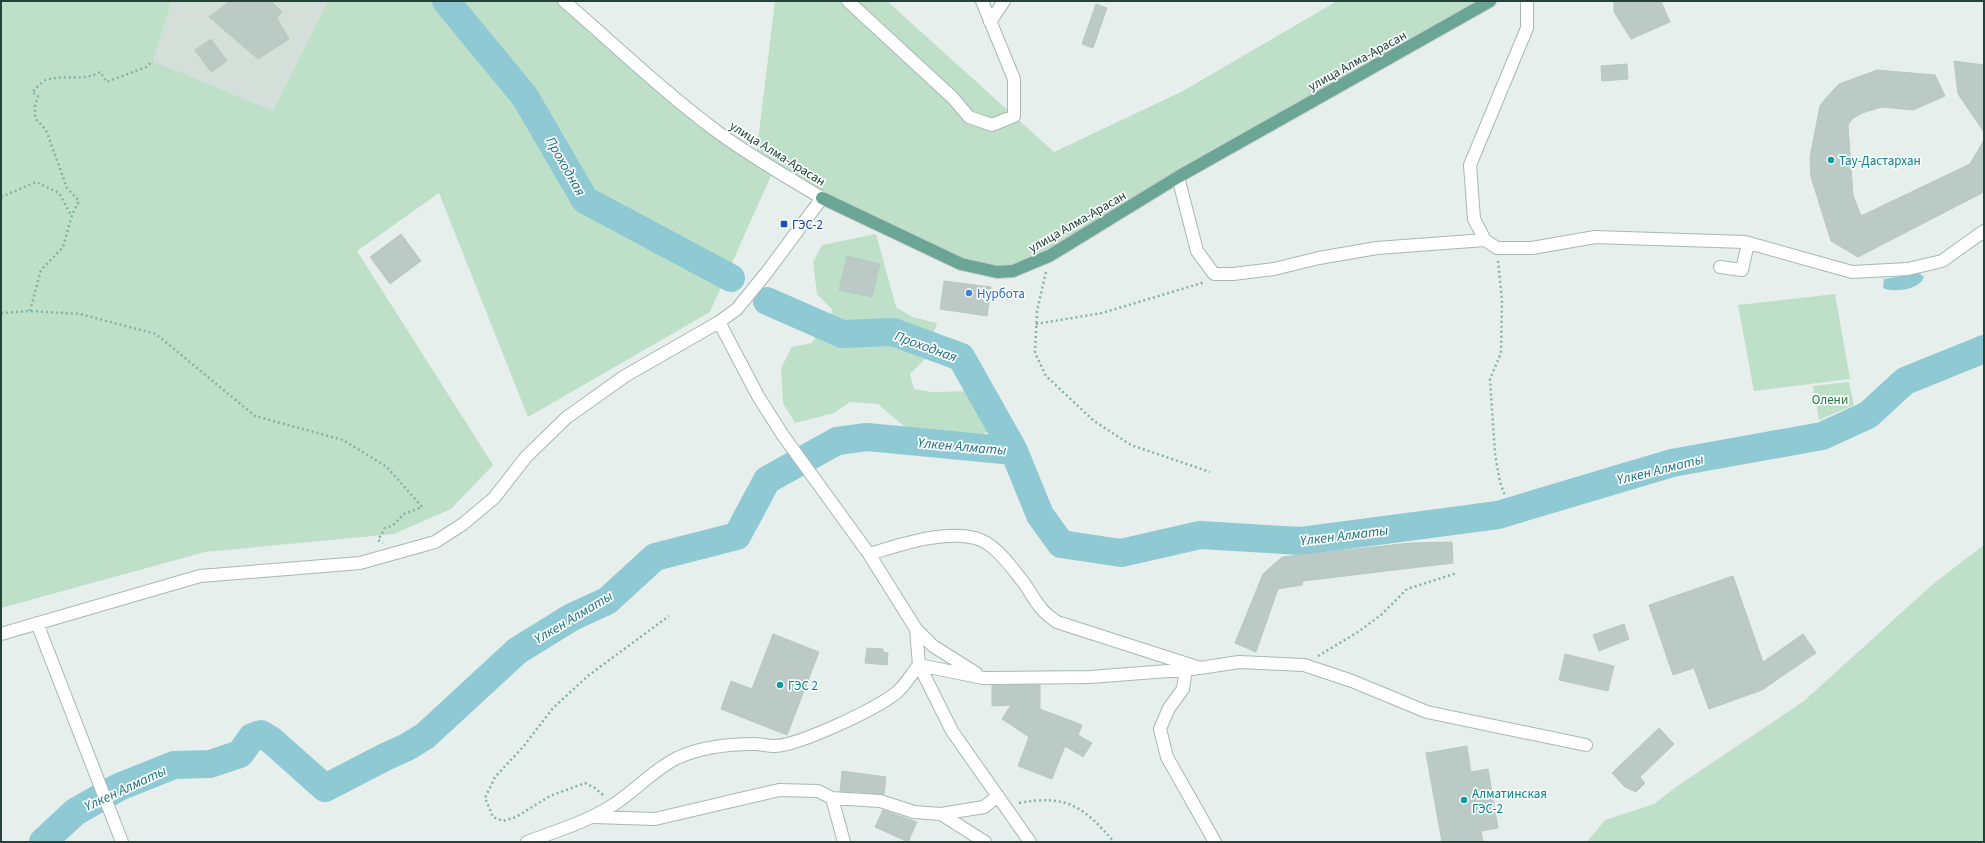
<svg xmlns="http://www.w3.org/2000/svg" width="1985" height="843" font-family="'Source Sans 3',sans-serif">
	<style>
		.built { fill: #d4dfda }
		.green { fill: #bfe0c8 }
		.water { fill: #8ec9d4 }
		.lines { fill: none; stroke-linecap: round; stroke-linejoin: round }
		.river { stroke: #8ec9d4; stroke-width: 28 }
		.building { fill: #bbcac4; stroke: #b8c9c2 }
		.minor-casing { stroke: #a8b8b2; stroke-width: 14 }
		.major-casing { stroke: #c2cac8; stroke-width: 14 }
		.path { stroke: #86b3a5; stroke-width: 2.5; stroke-dasharray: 2 3; stroke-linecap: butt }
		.minor { stroke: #fff; stroke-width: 12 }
		.major { stroke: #6aa596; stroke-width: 12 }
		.culture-dot { fill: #0f9aa8; stroke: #f7fbf9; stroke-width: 1.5 }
		.transit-dot { fill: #1a4fb4; stroke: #f7fbf9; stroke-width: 1.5 }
		.shop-dot { fill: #3f7fe0; stroke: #f7fbf9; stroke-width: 1.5 }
		.labels { text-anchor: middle; stroke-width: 3.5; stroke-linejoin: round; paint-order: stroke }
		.street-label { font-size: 13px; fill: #24423a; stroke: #f7fbf9 }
		.culture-label { font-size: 13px; fill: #0d838f; stroke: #f7fbf9; text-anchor: start }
		.transit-label { font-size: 13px; fill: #164399; stroke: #f7fbf9; text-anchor: start }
		.shop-label { font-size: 13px; fill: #366cbe; stroke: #f7fbf9; text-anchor: start }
		.park-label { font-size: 13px; fill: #2d7a4b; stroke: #f7fbf9 }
		.water-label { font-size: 14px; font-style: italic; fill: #1c6f80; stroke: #f7fbf9 }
	</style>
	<rect width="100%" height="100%" fill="#e6efeb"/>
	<path class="built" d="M172 1H328L273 112 153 61Z"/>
	<path class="green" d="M1 1H172L153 61 273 111 328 1H565L718 132 756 157 775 1H887L1054 152 1183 91 1337 1H1490L1049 256 997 272 961 264 774 169 710 312 528 417 439 193 357 251 493 465 451 509 394 534 205 552 1 608Z
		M876 234 896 307 912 317 937 323 925 359 910 374 914 389 932 392 974 391 989 431 978 437 949 432 906 428 878 404 850 402 834 413 795 423 783 403 781 368 792 347 812 343 833 310 817 294 813 262 822 245Z
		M1835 294 1850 379 1754 391 1738 305Z
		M1849 382 1854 405 1819 420 1813 386Z
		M1984 545V842H1587L1605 820 1654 804 1676 787 1804 701 1933 584Z"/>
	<path class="water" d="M1919 273 1924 277C1919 290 1894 293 1883 288L1884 279Z"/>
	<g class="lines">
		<path class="river" d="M446 1 525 97 585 200 731 278
			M767 301 842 334 893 332 961 357 1014 451
			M43 842 75 812 119 787 174 765 210 764 240 754 252 737 261 734 271 740 325 788 385 757 407 747 425 736 517 651 572 617 607 601 655 557 737 536 767 480 837 441 867 437 1014 451 1040 515 1061 544 1121 553 1200 535 1301 541 1498 515 1672 463 1822 436 1868 415 1905 381 1984 349"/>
	</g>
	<path class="building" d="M230 1H271L282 12 277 18 289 39 258 59 209 17Z
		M1614 1H1661L1670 22 1631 39 1614 12Z
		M1096 4 1107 8 1093 48 1082 44Z
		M211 39 227 61 211 72 195 50Z
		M1954 61 1984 65V132L1958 94Z
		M1627 64 1628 79 1602 81 1601 66Z
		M1877 70 1935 75 1945 96 1913 110 1882 107 1862 113 1852 119 1848 125 1853 195 1861 216 1970 164 1984 140V192L1858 257 1831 241 1811 177 1810 157 1820 106 1826 98 1839 84Z
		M401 234 421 261 390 284 370 257Z
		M847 256 880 264 872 297 839 290Z
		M944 281 991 287 987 316 940 309Z
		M1452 542 1453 563 1303 581 1302 585 1278 589 1256 652 1235 643 1263 574 1282 557 1410 543Z
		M1733 576 1763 662 1803 634 1816 653 1762 690 1709 709 1694 668 1673 675 1649 605Z
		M1624 624 1629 639 1599 651 1593 635Z
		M773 634 819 652 787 735 721 709 731 681 752 689Z
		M867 648 883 649V652L888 653 887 665 865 663Z
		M1565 654 1614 666 1608 691 1559 680Z
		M992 685H1040V709L1082 725 1078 735 1092 743 1083 757 1065 746 1052 779 1018 766 1029 737 1002 719 1011 705 992 706Z
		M1659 728 1674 744 1640 777 1645 783 1636 792 1625 787 1612 773Z
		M1467 746 1471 772 1488 769 1498 828 1481 831 1483 842H1442L1426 753Z
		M842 771 886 777 884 794 840 791Z
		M883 810 917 822 908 842 875 827Z"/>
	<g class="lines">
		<g class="minor-casing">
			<path id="minor" d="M848 1 953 98 969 117 992 125 1014 116V79L982 1
				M1527 1V28L1470 165 1474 219 1485 240 1497 248H1532L1595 237 1745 242 1852 272 1908 269 1942 261 1984 231
				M990 22 1004 1
				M1178 177 1197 251 1214 274H1233L1274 269 1319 258 1377 248 1485 240
				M1720 267 1742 270 1748 243
				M719 322 758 396 782 434 869 554 916 629 919 665 952 731 1030 842
				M869 554C900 545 943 530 975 538 993 542 1009 564 1020 578 1028 587 1033 599 1041 608 1045 614 1052 618 1057 622L1200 668 1239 662 1304 665 1352 681 1427 712 1586 745
				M37 623 122 842
				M916 629 933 646 976 673
				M1 634 200 576 360 563 435 542 463 524 494 498 526 457 566 418 625 376 719 322 737 309 767 272 822 198C787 177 752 157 719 133 665 93 615 45 564 1
				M919 665 983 678 1090 677 1194 669
				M1186 669 1183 689 1169 708 1160 729 1167 757 1215 842
				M832 798 844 842
				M941 814 984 807 998 796
				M594 817 655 819 779 790 818 791 832 798 880 801 914 812 941 814 985 842
				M527 842C556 831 587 822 613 805 635 791 653 770 677 758 701 747 727 744 754 744 761 744 768 746 775 746 800 745 876 709 896 693 905 686 912 673 919 665"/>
		</g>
		<g class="major-casing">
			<path id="major" d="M822 198 961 264 997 272 1013 271 1049 256 1178 177 1490 1"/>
		</g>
		<path class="path" d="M1 197 36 182 59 193 71 215
			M1498 261 1502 300 1501 353 1490 379 1495 454 1500 482 1505 496
			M1046 272 1037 311 1035 353 1046 376 1094 421 1131 445 1210 472
			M30 311 41 270 63 247 72 215 79 201 67 188 46 130 35 118V106L38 96 32 92C36 89 42 81 46 80 65 74 83 82 100 72L107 82 146 67 153 61
			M1 313 30 311 80 314 156 334 255 416 343 440 387 467 422 507 404 514 392 526 385 528 378 540 383 543
			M1036 324 1102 313 1205 282
			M1318 656 1358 632 1381 615 1407 589 1457 573
			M603 795 595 788 585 783 550 796 516 817 503 821 493 817 485 798 495 777 523 747 553 708 589 675 669 616
			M1019 803C1067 794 1084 807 1114 842"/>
		<use href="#minor" class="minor"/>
		<use href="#major" class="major"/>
	</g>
	<g class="culture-dot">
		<circle cx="1831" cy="160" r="4"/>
		<circle cx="780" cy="685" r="4"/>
		<circle cx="1464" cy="800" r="4"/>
	</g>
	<rect class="transit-dot" x="780" y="220" width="8" height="8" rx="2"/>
	<circle class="shop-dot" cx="969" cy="293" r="4"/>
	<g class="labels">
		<g class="street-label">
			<text transform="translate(1357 60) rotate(-29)" y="5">улица Алма-Арасан</text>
			<text transform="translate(778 153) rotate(32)" y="5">улица Алма-Арасан</text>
			<text transform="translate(1077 221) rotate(-30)" y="5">улица Алма-Арасан</text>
		</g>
		<g class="culture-label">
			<text x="1839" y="165">Тау-Дастархан</text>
			<text x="788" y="690">ГЭС 2</text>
			<text x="1472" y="798">Алматинская<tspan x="1472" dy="15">ГЭС-2</tspan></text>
		</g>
		<g class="transit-label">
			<text x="792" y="229">ГЭС-2</text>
		</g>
		<g class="shop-label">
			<text x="977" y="298">Нурбота</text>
		</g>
		<g class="park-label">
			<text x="1830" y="404">Олени</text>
		</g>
		<g class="water-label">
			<text transform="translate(566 166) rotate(60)" y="5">Проходная</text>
			<text transform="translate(926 346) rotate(20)" y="5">Проходная</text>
			<text transform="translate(962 446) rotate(5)" y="5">Үлкен Алматы</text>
			<text transform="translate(1660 469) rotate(-14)" y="5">Үлкен Алматы</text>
			<text transform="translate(1344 535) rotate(-7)" y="5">Үлкен Алматы</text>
			<text transform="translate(573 617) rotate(-31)" y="5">Үлкен Алматы</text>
			<text transform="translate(125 788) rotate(-25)" y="5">Үлкен Алматы</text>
		</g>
	</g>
	<rect width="1985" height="843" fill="none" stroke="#24423a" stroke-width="4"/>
</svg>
